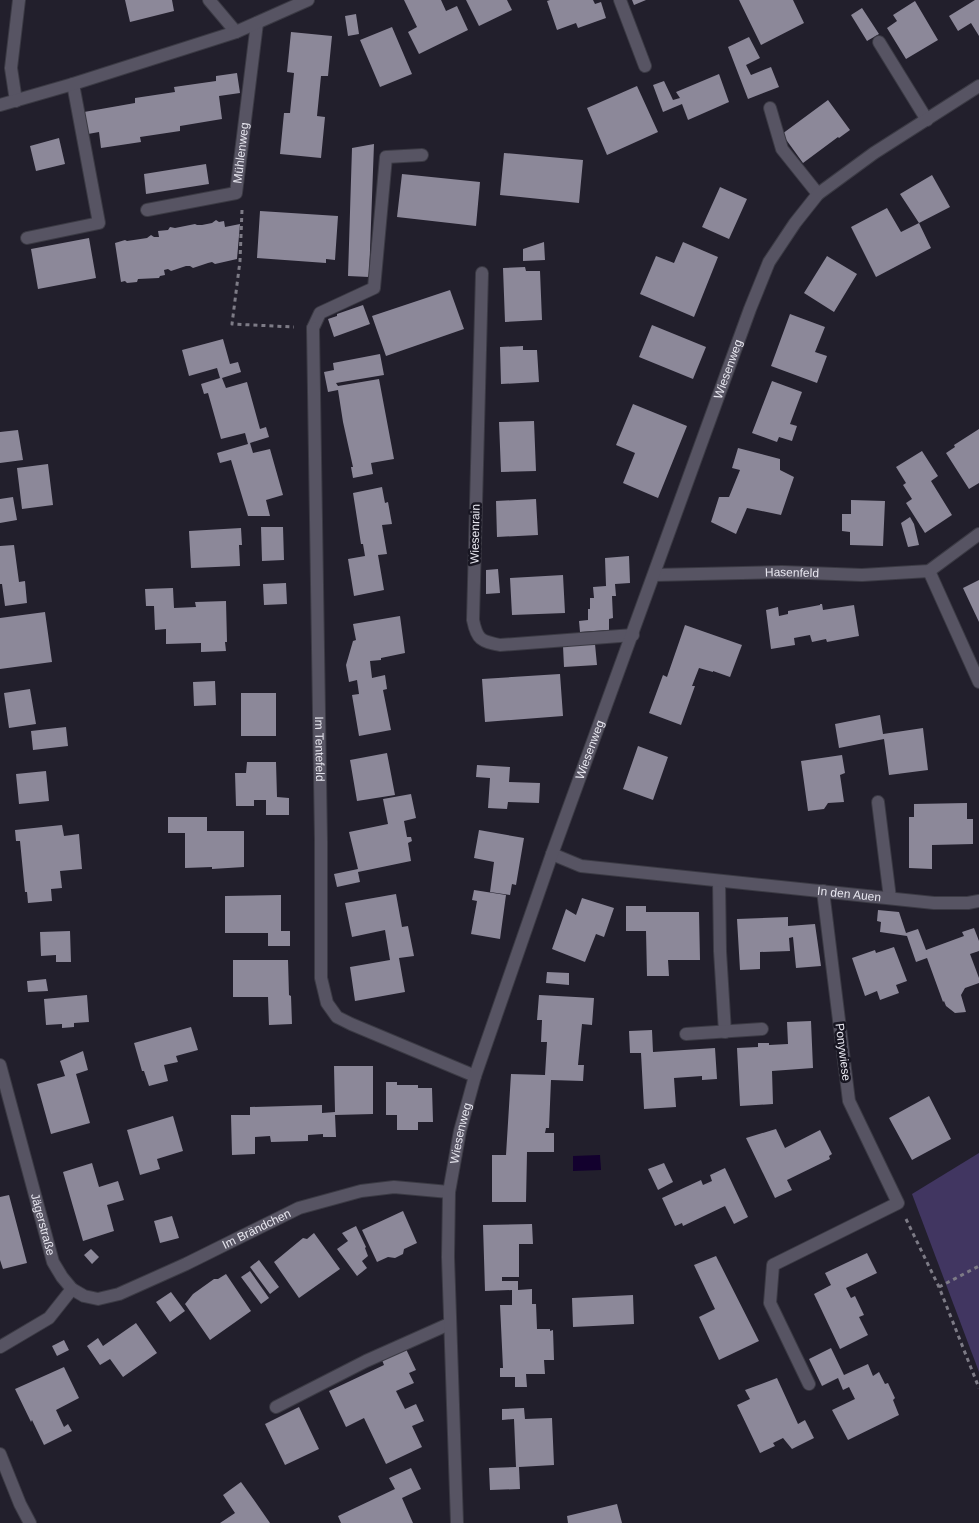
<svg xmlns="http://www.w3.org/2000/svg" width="979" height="1523" font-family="Helvetica,sans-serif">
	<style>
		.green { fill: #413661 }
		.water { fill: #13012e }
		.building { fill: #8c8899 }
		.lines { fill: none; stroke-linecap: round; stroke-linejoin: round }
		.service-casing { stroke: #3b3a44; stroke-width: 14 }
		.minor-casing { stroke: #3b3a44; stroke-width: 14 }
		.path { stroke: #7d7b86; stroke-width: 3; stroke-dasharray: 4 4; stroke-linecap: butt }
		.service { stroke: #575463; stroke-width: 12 }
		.minor { stroke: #575463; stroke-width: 12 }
		.labels { text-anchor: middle; stroke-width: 5; stroke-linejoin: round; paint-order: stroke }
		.street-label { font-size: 12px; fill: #e7e6ef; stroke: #181622 }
	</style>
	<rect width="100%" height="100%" fill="#221f2c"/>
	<path class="green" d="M979 1153V1372L912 1194Z"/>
	<path class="water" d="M600 1155 601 1170 573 1171V1156Z"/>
	<path class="building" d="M125 0H172L174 11 130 22Z
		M404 0H441L446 11 457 6 468 30 419 54 408 32 417 27Z
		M466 0H507L512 10 479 26Z
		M550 0H593L595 4 601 2 606 18 578 28 576 23 557 30 547 1Z
		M632 0H646L634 5Z
		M739 0H793L804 23 761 45Z
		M975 0H979V36L971 23 958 31 949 16Z
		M915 1 938 40 906 59 887 28 897 21 893 15Z
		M862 8 879 34 867 41 851 15Z
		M356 14 359 34 348 36 345 16Z
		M392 27 412 74 380 87 360 40Z
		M291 32 332 36 328 76H321L317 116 325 117 321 158 280 154 284 113H290L294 73 287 72Z
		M749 37 760 58 746 65 751 75 771 67 779 87 748 99 728 47Z
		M237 73 240 93 219 96 222 119 180 126V131L140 137 141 142 101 148 99 132 88 134 84 112 135 103V98L175 92 174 87 216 81V76Z
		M719 74 729 102 688 120 682 104 663 112 653 85 664 81 673 100 680 98 676 92Z
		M637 86 658 132 607 155 587 108Z
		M828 100 850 130 839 138 838 137 803 163 782 134Z
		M59 138 65 164 36 171 30 146Z
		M374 144 369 277 348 276 352 148Z
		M504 153 583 160 579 203 500 195Z
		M206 164 209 184 146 194 144 174Z
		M402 174 480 182 476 226 397 217Z
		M932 175 950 207 919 223 900 194Z
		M720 187 747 199 729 239 702 227Z
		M887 208 901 232 919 223 931 248 876 277 851 227Z
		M260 211 338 216 335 260 326 259V263L257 258Z
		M216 220 219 222 224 221 225 227 240 224 237 259 215 264 212 262 208 263 193 268 190 266H186L171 271 168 269 164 270 165 275 160 276 159 278 138 279 137 282 127 283 125 281 121 282 115 243 125 240 127 241 147 238 151 235 154 237H159L158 231 168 230 170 227 175 228 195 224 197 225H202L212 223Z
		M89 238 96 278 38 289 31 249Z
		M544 242 545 260 523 261V249Z
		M683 242 718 257 694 317 640 294 656 256 674 263Z
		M827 256 857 274 834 312 804 293Z
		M525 267 526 271H540L542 320 505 322 503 268Z
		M450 290 464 329 386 356 372 316Z
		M363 305 370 324 334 337 328 319 337 316V314Z
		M790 314 825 327 815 352 827 356 817 383 771 366Z
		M652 325 706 347 693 379 639 357Z
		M223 339 230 364 238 362 241 372 222 378 226 388 247 382 260 429 266 427 269 437 250 443 253 453 270 449 283 495 266 500 270 516H248L231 460 220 463 217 453 248 444 245 433 221 439 208 393 204 394 201 384 220 378 217 368 189 376 182 350Z
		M523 346V350H537L539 382 501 384 500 347Z
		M380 354 384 375 336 383 338 386 379 379 394 459 371 463 373 474 353 478 351 467H353L343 422 338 390 328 392 324 372 334 370 333 363Z
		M772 381 802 392 790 424 797 426 792 441 779 437 777 442 752 433Z
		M633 404 687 426 658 498 623 483 635 453 616 445Z
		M534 421 536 471 501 472 499 422Z
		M979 429V483L969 489 946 453 955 447 954 445Z
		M18 430 23 460 0 463V432Z
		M738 448 780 459V470L794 477 781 515 747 508 736 534 711 522 719 497H729L740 470 732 468Z
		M922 451 938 476 931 481 952 515 925 533 906 503 912 499 903 485 906 483 896 467Z
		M48 464 53 505 22 509 17 468Z
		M382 487 385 503 388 502 392 524 382 525 387 554 378 555 384 590 354 596 348 559 365 556 363 544H361L353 493Z
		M13 497 17 520 0 523V499Z
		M536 499 538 535 497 537 496 501Z
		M851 500 885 501 883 546 850 545V532L842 531V514H851Z
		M910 517 914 524 919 545 908 547 901 523Z
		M261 527H283L284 560 262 561Z
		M241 528 242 545H239L240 566 191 568 189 531Z
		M14 545 19 582 25 581 27 603 5 606 2 584H0V546Z
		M629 556 630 583 615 584 616 596H612L613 618 609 619V630L580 632 579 621 588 620V609H590V598H594L593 587 606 586 605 558Z
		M498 569 500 593 486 594V570Z
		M563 575 565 613 512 615 510 578Z
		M979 580V622L963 588Z
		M286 583 287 604 264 605 263 584Z
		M173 588 174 608 196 607 195 602 226 601 227 642H225L226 651 201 652V643L166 644V629L155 630 154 606H146L145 589Z
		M820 604H822L823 610 854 605 859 636 827 642 826 639 812 642 810 635 794 638 795 645 771 649 766 610 778 607 779 616 788 614V611L820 605Z
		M45 612 52 662 0 669V618Z
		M400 616 405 653 381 658V660L370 661 372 678 385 675 387 689 383 690 391 730 359 736 352 695 359 694 357 680 349 682 346 665 353 641 356 640 353 624Z
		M685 625 742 645 730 677 713 671V672L699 668 692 686H695L681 725 649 713 663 675 667 677Z
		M595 644 597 665 564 667 563 646Z
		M560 674 563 716 485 722 482 679Z
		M215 681 216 705 194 706 193 682Z
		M30 689 36 724 9 728 4 693Z
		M241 693H276V736H241Z
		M880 715 883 734 923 728 928 770 889 775 884 739 839 748 835 724Z
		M66 727 68 746 33 750 31 731Z
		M638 746 668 757 653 800 623 789Z
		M387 753 395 795 357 801 350 760Z
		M842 755 845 773 840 775 844 802 828 803 824 809 808 811 801 761Z
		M247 762H276L277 797 289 798V815H266V800H254V806H236L235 773H246Z
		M477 765 510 767 509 782 540 783 539 803 508 802 507 809 488 808 490 778 476 777Z
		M46 771 49 801 19 804 16 774Z
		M411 794 416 818 404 821 407 837H411L412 841 408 843 411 861 358 872 360 882 337 887 334 874 358 869 349 832 388 824 383 799Z
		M967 803V819H973V844L932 845V869L909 868V817H914V804Z
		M168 817H207V831H244V867L212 869V867L185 868V833H168Z
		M62 825 64 836 79 834 82 869 60 871 62 888 51 889 52 901 28 903 27 892H25L20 841H16L15 830Z
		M479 830 524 838 516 885 512 884 510 895 490 892 494 862 474 858Z
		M474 890 506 895 500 939 471 934 477 901 472 900Z
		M396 894 402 927 408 926 414 956 399 958 405 992 355 1001 350 967 390 960 385 930 352 937 345 903Z
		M281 895V931H290V946H268V933H225V896Z
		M582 898 614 908 604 937 596 934 585 962 552 949 566 909 576 915Z
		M626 906H646V912H699L700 960H668L669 976H647L646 931H626Z
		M878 910 899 912 906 933 918 929 926 950 964 936 962 932 974 928 979 941V951L970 954 979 978V983L965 988 961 995 966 1012 955 1013 946 1006 944 1001 943 1002 927 958 916 962 907 936 880 932 881 922 877 921Z
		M788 917V926L815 924 821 966 796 968 793 937 789 938 790 951 760 952V969L740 970 737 919Z
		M70 931 71 962H56V955L41 956 40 932Z
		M894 947 907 981 896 985 899 993 880 1000 877 991 865 996 852 958 875 950 876 953Z
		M233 960H288L289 995 291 996 292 1024 269 1025 268 997H233Z
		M547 972 569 973V985L546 983Z
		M46 979 48 991 28 992 27 981Z
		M87 995 89 1022 74 1023V1027L62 1028V1024L46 1025 44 999Z
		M539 995 594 998 592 1025 582 1024 578 1065H584L583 1081 551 1080 549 1128H546L545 1133H554V1152H527L526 1202H492V1155H506L511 1074 545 1075 547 1042H541L542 1020H537Z
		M811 1021 813 1068 772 1071 773 1104 740 1106 737 1048 758 1047V1043H769V1045L788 1044 787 1022Z
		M191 1027 198 1050 176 1056 178 1062 164 1065 168 1081 149 1086 144 1071H142L134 1043Z
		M652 1030 653 1052 715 1048 717 1079 702 1080V1076L674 1078 676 1107 644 1109 641 1053H630L629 1031Z
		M83 1051 88 1070 76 1074 90 1123 51 1134 37 1084 65 1076 60 1061Z
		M334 1066H373V1114L335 1115 336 1137H323V1134L308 1135V1141L271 1142 270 1136 255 1137V1154L232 1155 231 1115H250V1107L322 1105V1113L335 1112Z
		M386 1082H397V1085H418V1088H432L433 1122H418V1130H397V1115H386Z
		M929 1096 951 1139 912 1160 889 1118Z
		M173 1116 183 1151 157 1159 160 1169 140 1175 127 1130Z
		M776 1129 785 1148 820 1130 832 1154 829 1156 830 1159 787 1180 792 1190 775 1198 746 1138Z
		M92 1163 99 1187 118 1181 124 1200 107 1205 114 1231 83 1241 63 1172Z
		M664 1163 673 1182 658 1190 648 1169Z
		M725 1168 748 1217 734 1224 725 1206 683 1226 682 1223 675 1226 662 1198 701 1180 703 1185 712 1181 710 1175Z
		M9 1195 27 1263 3 1269 0 1260V1197Z
		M403 1211 417 1243 404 1249 403 1254 395 1258 388 1257 377 1262 362 1230Z
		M172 1216 179 1238 160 1243 154 1221Z
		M532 1224 533 1244H519V1277H502V1281H518V1290L532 1289V1304H536L537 1329H550V1331L553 1330 554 1360H544L545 1374H526L527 1387H515V1377H500V1368H503L500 1305H512V1290L485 1291 483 1225Z
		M356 1226 366 1247 365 1248 368 1256 362 1261 367 1268 357 1276 337 1249 348 1241 342 1233Z
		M314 1233 340 1269 299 1298 274 1262 303 1238 307 1239Z
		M91 1249 99 1257 92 1264 84 1255Z
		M867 1253 877 1273 846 1288 851 1298 855 1296 864 1315 859 1317 868 1335 840 1349 814 1294 831 1285 825 1273Z
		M716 1256 759 1341 719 1360 699 1317 715 1309 694 1265Z
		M259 1260 279 1287 270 1294 250 1267Z
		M250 1271 269 1298 261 1304 241 1277Z
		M226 1274 251 1311 210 1340 185 1304 193 1294 214 1279H218Z
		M171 1292 185 1311 170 1322 156 1302Z
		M633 1295 634 1324 573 1327 572 1298Z
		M136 1323 157 1353 123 1377 110 1359 100 1365 87 1346 98 1338 103 1346Z
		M64 1340 69 1350 57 1356 52 1346Z
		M831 1348 844 1375 868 1364 873 1376 879 1372 885 1384 888 1383 895 1398 893 1400 899 1415 848 1440 832 1410 855 1399 849 1387 843 1390 838 1378 822 1386 809 1359Z
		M406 1349 416 1370 409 1373 414 1383 396 1391 405 1409 416 1404 424 1421 412 1426 422 1447 386 1464 364 1418 346 1427 329 1391 384 1365 382 1360Z
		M64 1367 79 1398 56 1410 64 1427 68 1424 72 1431 44 1445 32 1420 31 1422 15 1389Z
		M777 1378 798 1424 805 1420 814 1438 792 1449 783 1438 773 1443 775 1446 760 1453 737 1405 750 1399 745 1390Z
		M299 1407 319 1449 285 1465 265 1424Z
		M524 1408 525 1419 552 1418 554 1465 519 1467 520 1489 490 1490 489 1468 516 1467 514 1419 502 1420V1409Z
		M411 1468 421 1489 402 1498 413 1523H341L338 1516 395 1489 389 1478Z
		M241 1482 254 1500 270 1523H220L235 1513 223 1495Z
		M617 1504 622 1523H568L567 1516Z"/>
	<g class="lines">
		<g class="service-casing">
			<g id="service">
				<path d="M209 0 236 32"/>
				<path d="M620 0 645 66"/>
				<path d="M879 42 927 120"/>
				<path d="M16 101 11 68 19 0"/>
				<path d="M770 108 782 149 818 194"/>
				<path id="s1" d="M147 210 236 193 257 23"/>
				<path d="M27 238 99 223 73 84"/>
				<path d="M313 328 320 313 374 288 386 157 422 155"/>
				<path d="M929 571 979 682"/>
				<path d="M878 802 890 898"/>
				<path d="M719 881 720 951 725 1032"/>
				<path d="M686 1034 762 1029"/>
				<path d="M276 1407 366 1361 449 1324"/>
			</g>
		</g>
		<g class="minor-casing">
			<g id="minor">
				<path d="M0 105 73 84 236 32 308 0"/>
				<path d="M482 273 473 620C477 640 481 641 500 645L633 635"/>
				<path id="s2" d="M313 328 321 841V978L327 1003 337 1017 351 1024 475 1076"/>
				<path id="s3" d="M654 575 782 572 862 575 929 571 979 534"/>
				<path id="s4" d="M552 854 581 866 934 903H968L979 901"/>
				<path id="s5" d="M0 1065 53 1262 62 1277 72 1289 84 1296 98 1299 119 1294 186 1264 299 1208 361 1191 394 1187 449 1192"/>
				<path d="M0 1347 49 1318 72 1289"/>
				<path d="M809 1384 770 1303 773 1265 898 1203 849 1101 823 891"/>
				<path d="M0 1454 20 1504 30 1523"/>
				<path id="s6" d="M457 1523 448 1257 449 1192 460 1131 475 1076 552 854 750 309 769 262 795 223 818 194 874 153 979 86"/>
			</g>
		</g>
		<path class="path" d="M242 210 240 261 232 324 294 327
			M906 1219 939 1287 979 1388
			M939 1287 979 1266"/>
		<use href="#service" class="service"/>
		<use href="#minor" class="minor"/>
	</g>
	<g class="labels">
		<g class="street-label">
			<text dy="4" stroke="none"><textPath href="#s1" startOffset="131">Mühlenweg</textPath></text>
			<text dy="4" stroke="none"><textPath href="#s6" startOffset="1201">Wiesenweg</textPath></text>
			<text transform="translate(475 534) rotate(-89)" y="4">Wiesenrain</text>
			<text dy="4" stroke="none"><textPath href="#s3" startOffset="138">Hasenfeld</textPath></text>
			<text dy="4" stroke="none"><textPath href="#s6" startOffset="796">Wiesenweg</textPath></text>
			<text dy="4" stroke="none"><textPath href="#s2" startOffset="421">Im Tentefeld</textPath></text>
			<text dy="4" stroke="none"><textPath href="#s4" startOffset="301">In den Auen</textPath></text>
			<text transform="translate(843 1052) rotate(83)" y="4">Ponywiese</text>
			<text dy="4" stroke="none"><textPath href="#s6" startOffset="391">Wiesenweg</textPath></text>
			<text dy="4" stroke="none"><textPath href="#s5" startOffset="165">Jägerstraße</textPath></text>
			<text dy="4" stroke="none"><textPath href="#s5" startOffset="439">Im Brändchen</textPath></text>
		</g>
	</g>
</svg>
